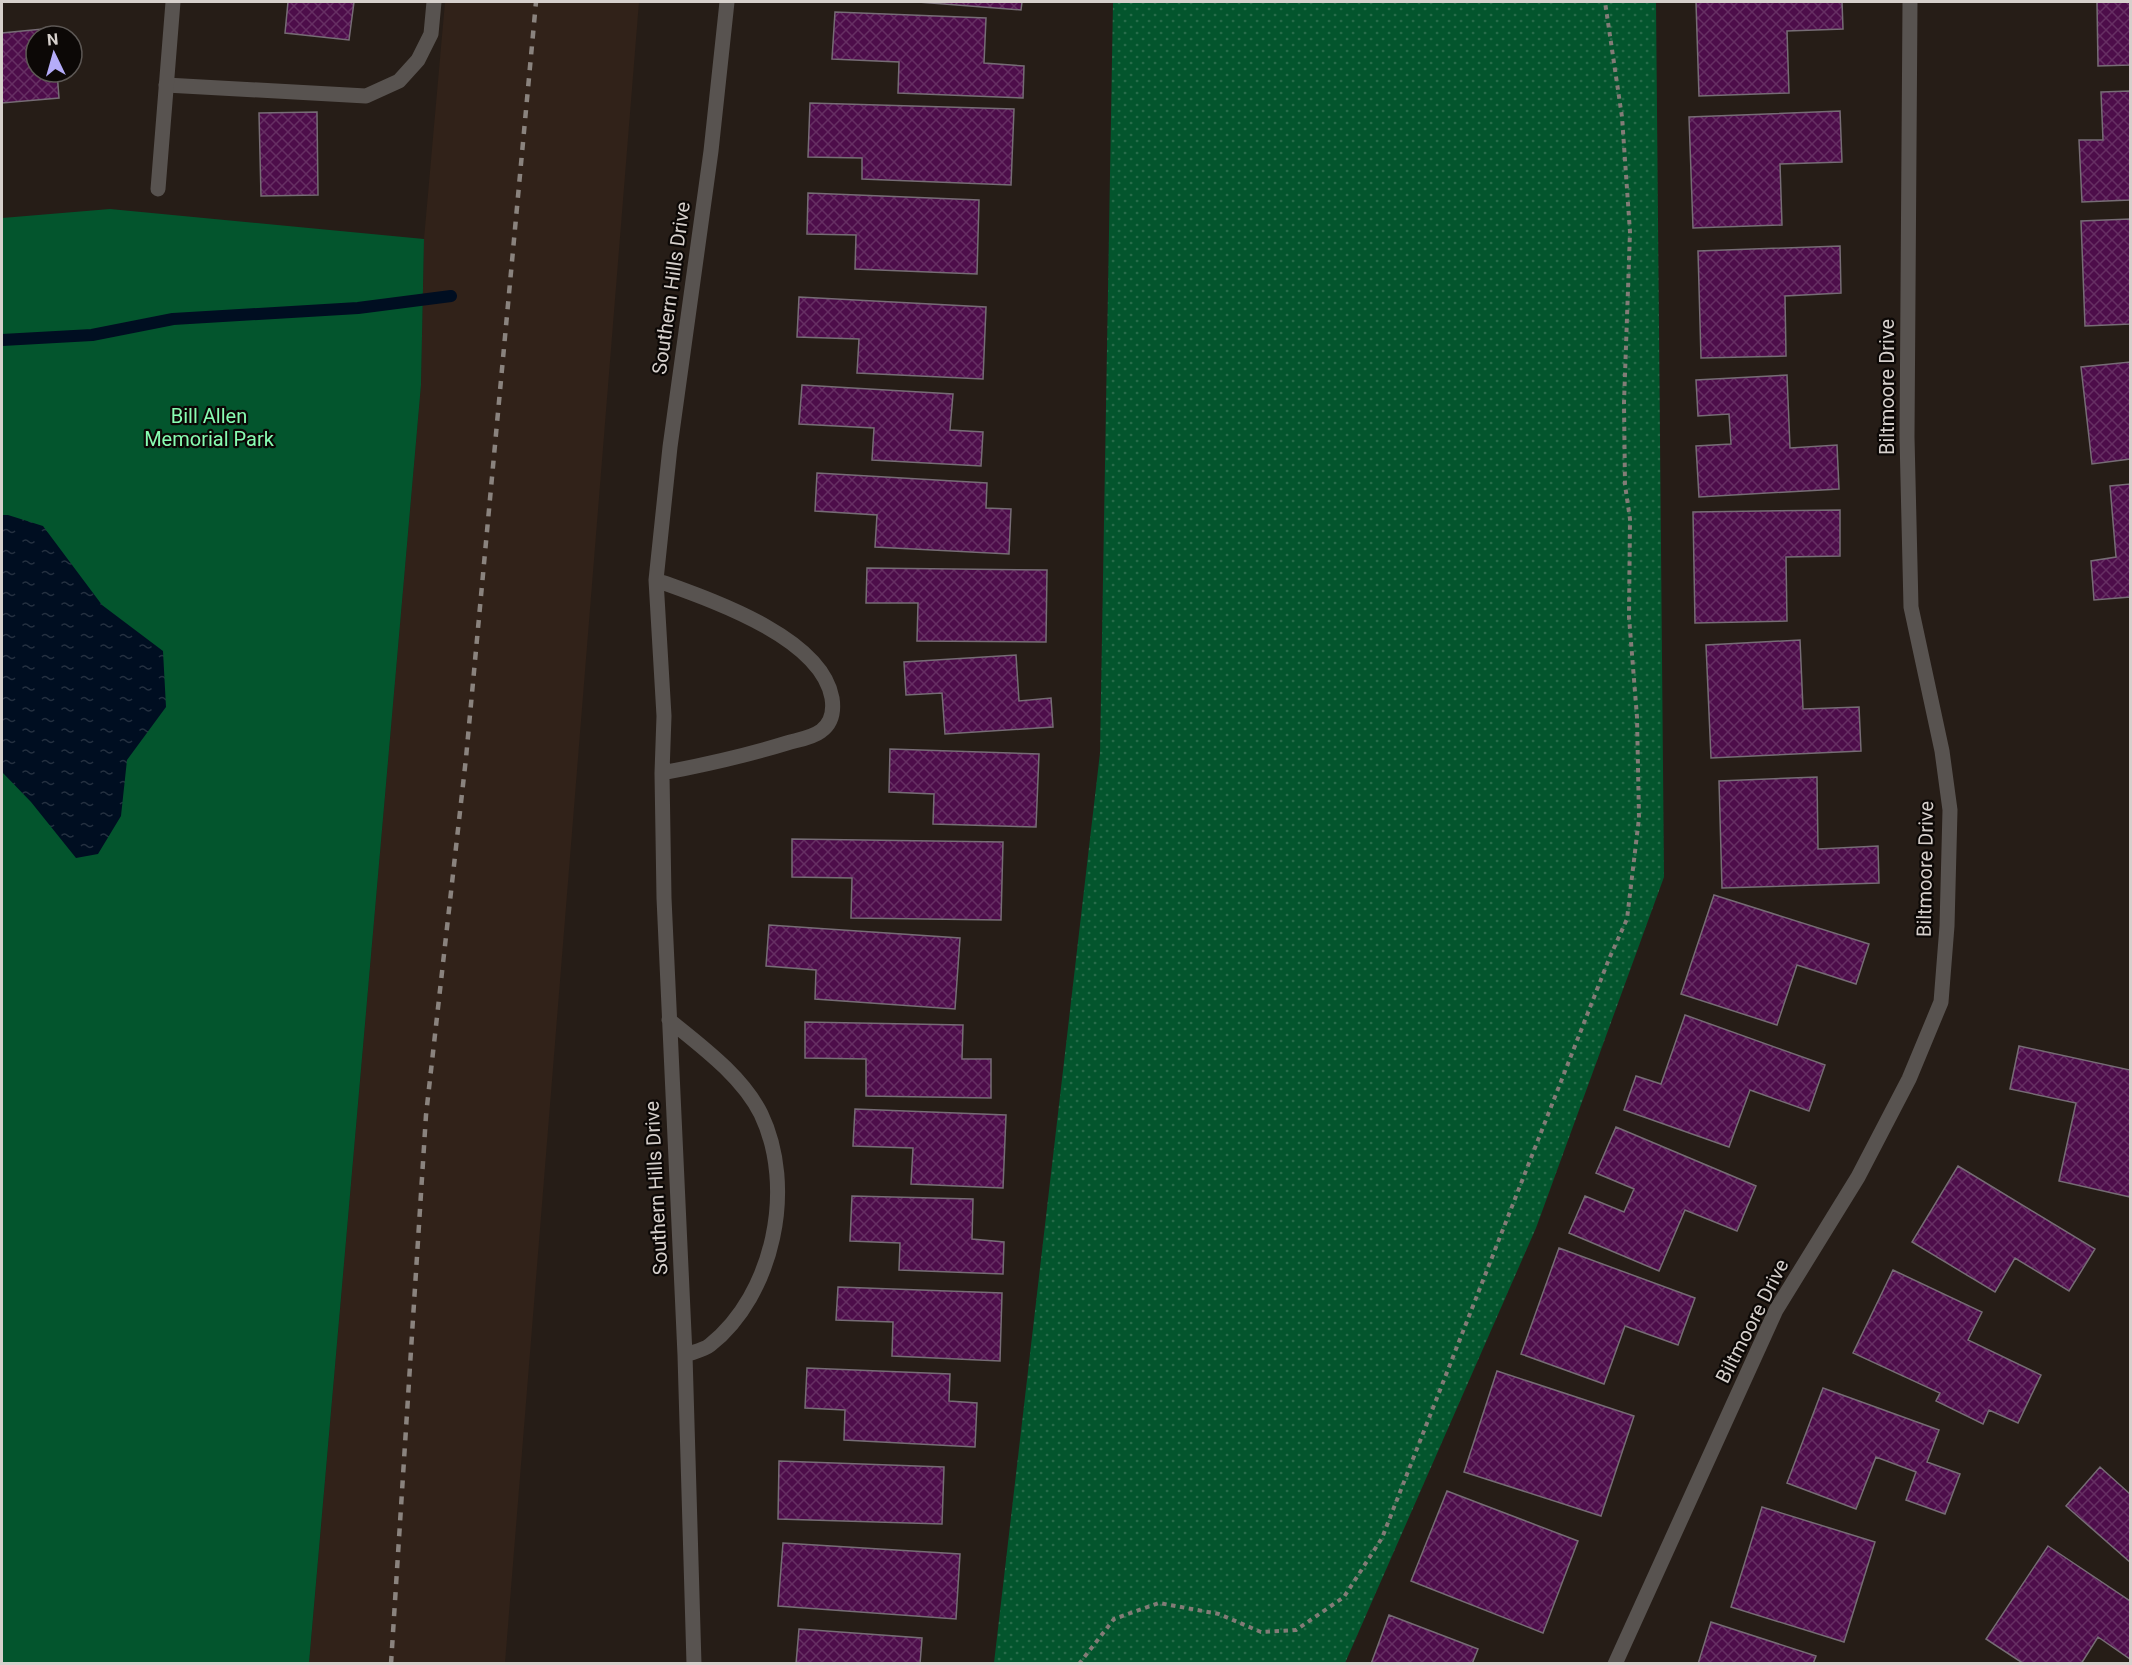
<svg xmlns="http://www.w3.org/2000/svg" width="2132" height="1665" font-family="Roboto,sans-serif">
	<style>
		.built { fill: #312219 }
		.grass { fill: url(#grass-dots) }
		.park { fill: #03552d }
		.water { fill: url(#water-ripples) }
		.lines { fill: none; stroke-linecap: round; stroke-linejoin: round }
		.stream { stroke: #000e21; stroke-width: 12 }
		.building { fill: url(#building-cross-hatch); stroke: #766c75; stroke-width: 1.5 }
		.path { stroke: #837c77; stroke-width: 4; stroke-dasharray: 4.5 4.5; stroke-linecap: butt }
		.lane { stroke: #585350; stroke-width: 15 }
		.street { stroke: #585350; stroke-width: 15 }
		.rail { stroke: #8a837e; stroke-width: 4.5; stroke-dasharray: 8 8; stroke-linecap: butt }
		.labels { text-anchor: middle; stroke-width: 4.5; stroke-linejoin: round; paint-order: stroke }
		.street-label { font-size: 20px; fill: #d6d0cc; stroke: #0c0806 }
		.park-label { font-size: 20px; fill: #88fdb2; stroke: #0c0806 }
	</style>
	<defs>
		<pattern id="grass-dots" width="8" height="8" patternUnits="userSpaceOnUse" patternTransform="scale(1.5)"><rect width="8" height="8" fill="#03552d"/><path d="M2 2h.1M6 6h.1" fill="none" stroke="#276c4a" stroke-width="1.8" stroke-linecap="round"/></pattern>
		<pattern id="water-ripples" width="26" height="14" patternUnits="userSpaceOnUse" patternTransform="scale(1.5)"><rect width="26" height="14" fill="#000e21"/><path d="M2 4q2-2 4 0t4 0M15 11q2-2 4 0t4 0" fill="none" stroke="#243040"/></pattern>
		<pattern id="building-cross-hatch" width="8" height="8" patternUnits="userSpaceOnUse" patternTransform="scale(1.5)"><rect width="8" height="8" fill="#4d0d4a"/><path d="M0 0l8 8M0 8l8-8" fill="none" stroke="#662f63"/></pattern>
	</defs>
	<rect width="100%" height="100%" fill="#261d17"/>
	<path class="built" d="M445 2H639L505 1663 309 1664 421 385 424 239Z"/>
	<path class="grass" d="M1113 2H1656L1664 877 1536 1228 1345 1663H994L1100 753Z"/>
	<path class="park" d="M110 209 424 239 421 385 309 1663 2 1664V218Z"/>
	<path class="water" d="M8 515 43 526 102 605 163 651 166 707 127 760 121 816 98 854 76 858 31 802 2 772V515Z"/>
	<g class="lines">
		<path class="stream" d="M2 340 92 335 173 319 358 308 451 296"/>
	</g>
	<path class="building" d="M288 2H354L349 40 285 33Z
		M918 2H1022L1021 10Z
		M1696 2H1842L1843 29 1787 31 1789 93 1699 96Z
		M2097 2H2130V65L2098 66Z
		M835 12 986 18 984 63 1024 66 1023 98 898 93 899 62 832 59Z
		M53 28 54 36H36V72H57L59 98 2 103V33Z
		M2130 91V200L2082 202 2079 140H2103L2101 92Z
		M810 103 1014 109 1011 185 862 179V158L808 157Z
		M1840 111 1842 162 1780 164 1782 225 1693 228 1689 117Z
		M317 112 318 195 261 196 259 113Z
		M808 193 979 200 977 274 855 269 856 235 807 234Z
		M2130 219V324L2085 326 2081 221Z
		M1840 246 1841 293 1785 296 1786 356 1701 358 1698 251Z
		M799 297 986 307 983 379 857 373 859 339 797 337Z
		M2130 362V459L2092 464 2081 367Z
		M1787 375 1790 448 1837 445 1839 489 1699 497 1696 446 1731 444 1729 414 1698 416 1696 380Z
		M802 385 953 394 950 430 983 432 981 466 872 460 874 428 799 424Z
		M817 473 987 483 986 508 1011 509 1009 554 875 547 877 515 815 511Z
		M2130 484V597L2094 600 2091 561 2116 557 2110 486Z
		M1840 510V556L1786 557 1787 621 1695 623 1693 512Z
		M867 568 1047 570 1046 642 917 641 918 603H866Z
		M1800 640 1803 709 1859 707 1861 751 1711 758 1706 645Z
		M1016 655 1019 701 1051 698 1053 727 945 734 942 693 906 695 904 662Z
		M890 749 1039 754 1036 827 933 824 934 794 889 792Z
		M1817 777 1818 849 1878 846 1879 883 1722 888 1719 781Z
		M792 839 1003 842 1001 920 851 918 852 878 792 877Z
		M1714 895 1869 944 1856 984 1797 965 1777 1025 1681 994Z
		M769 925 960 938 955 1009 815 999 816 970 766 966Z
		M1685 1015 1825 1065 1809 1111 1750 1090 1729 1147 1624 1110 1636 1076 1661 1084Z
		M805 1022 963 1025 962 1059H991V1098L866 1096V1059L805 1058Z
		M2019 1046 2130 1070V1197L2059 1181 2076 1103 2010 1089Z
		M855 1109 1006 1115 1003 1188 911 1184 913 1148 853 1146Z
		M1616 1127 1756 1186 1737 1231 1685 1210 1659 1271 1569 1233 1585 1196 1624 1212 1634 1189 1596 1173Z
		M1958 1166 2095 1249 2069 1291 2015 1258 1995 1292 1912 1242Z
		M852 1196 973 1199 972 1239 1004 1242 1003 1274 899 1270 900 1243 850 1241Z
		M1559 1248 1695 1298 1678 1345 1625 1326 1604 1384 1521 1354Z
		M1893 1270 1982 1312 1968 1340 2041 1375 2018 1423 1989 1410 1983 1424 1936 1401 1940 1393 1853 1353Z
		M838 1287 1002 1293 1000 1361 892 1356 893 1322 836 1320Z
		M807 1368 950 1374 949 1401 977 1403 975 1447 844 1440 845 1410 805 1408Z
		M1497 1371 1634 1416 1601 1516 1464 1472Z
		M1823 1388 1939 1430 1927 1462 1960 1474 1945 1514 1906 1500 1916 1472 1876 1457 1856 1509 1787 1483Z
		M779 1461 944 1467 942 1524 778 1519Z
		M2100 1467 2130 1494V1562L2066 1506Z
		M1447 1491 1578 1541 1543 1633 1411 1581Z
		M1762 1507 1875 1542 1844 1642 1731 1607Z
		M783 1543 960 1554 956 1619 778 1606Z
		M2048 1546 2130 1601V1659L2098 1637 2081 1664H2024L1986 1639Z
		M1389 1615 1478 1649 1472 1664H1371Z
		M1711 1622 1816 1656 1813 1664H1698Z
		M799 1629 922 1638 920 1664H796Z"/>
	<g class="lines">
		<path class="path" d="M1079 1664 1114 1619 1159 1603 1219 1614 1261 1632 1296 1630 1344 1597 1382 1538 1609 959 1627 919 1639 818 1637 717 1629 617 1630 519 1625 485 1624 403 1630 232 1622 117 1605 2"/>
		<path class="lane" d="M166 85 366 96 399 81 418 60 431 34 434 2"/>
		<path class="street" d="M158 189 173 2
			M656 580C708 599 821 636 832 698 834 711 832 723 821 731 812 738 797 740 787 743 745 756 704 765 662 773
			M669 1020C701 1046 742 1076 761 1114 796 1187 774 1294 710 1345 704 1350 693 1352 685 1355
			M694 1664 685 1355 664 898 662 773 664 716 656 580 670 447 711 151 727 2
			M1615 1664 1776 1310 1858 1177 1909 1079 1941 1002 1947 926 1950 810 1942 751 1911 607 1907 437 1910 2"/>
		<path class="rail" d="M391 1664 426 1115 466 758 536 2"/>
	</g>
	<g class="labels">
		<g class="street-label">
			<text transform="translate(671 288) rotate(-82)" y="7">Southern Hills Drive</text>
			<text transform="translate(1887 387) rotate(-90)" y="7">Biltmoore Drive</text>
			<text transform="translate(1925 869) rotate(-89)" y="7">Biltmoore Drive</text>
			<text transform="translate(656 1188) rotate(-93)" y="7">Southern Hills Drive</text>
			<text transform="translate(1752 1321) rotate(-63)" y="7">Biltmoore Drive</text>
		</g>
		<g class="park-label">
			<text x="209" y="423">Bill Allen<tspan x="209" dy="23">Memorial Park</tspan></text>
		</g>
	</g>
	<rect width="2132" height="1665" fill="none" stroke="#d6d0cc" stroke-width="6"/>
	<g transform="translate(54 54) rotate(355)"><circle r="28" fill="#0c0806" stroke="#5d5855" stroke-width="1.5"/>
	<path d="M0-4.5L10 22L0 15L-10 22Z" fill="#b4acf9"/>
	<text y="-9" font-size="16" font-weight="bold" text-anchor="middle" fill="#d6d0cc">N</text>
	</g>
</svg>
